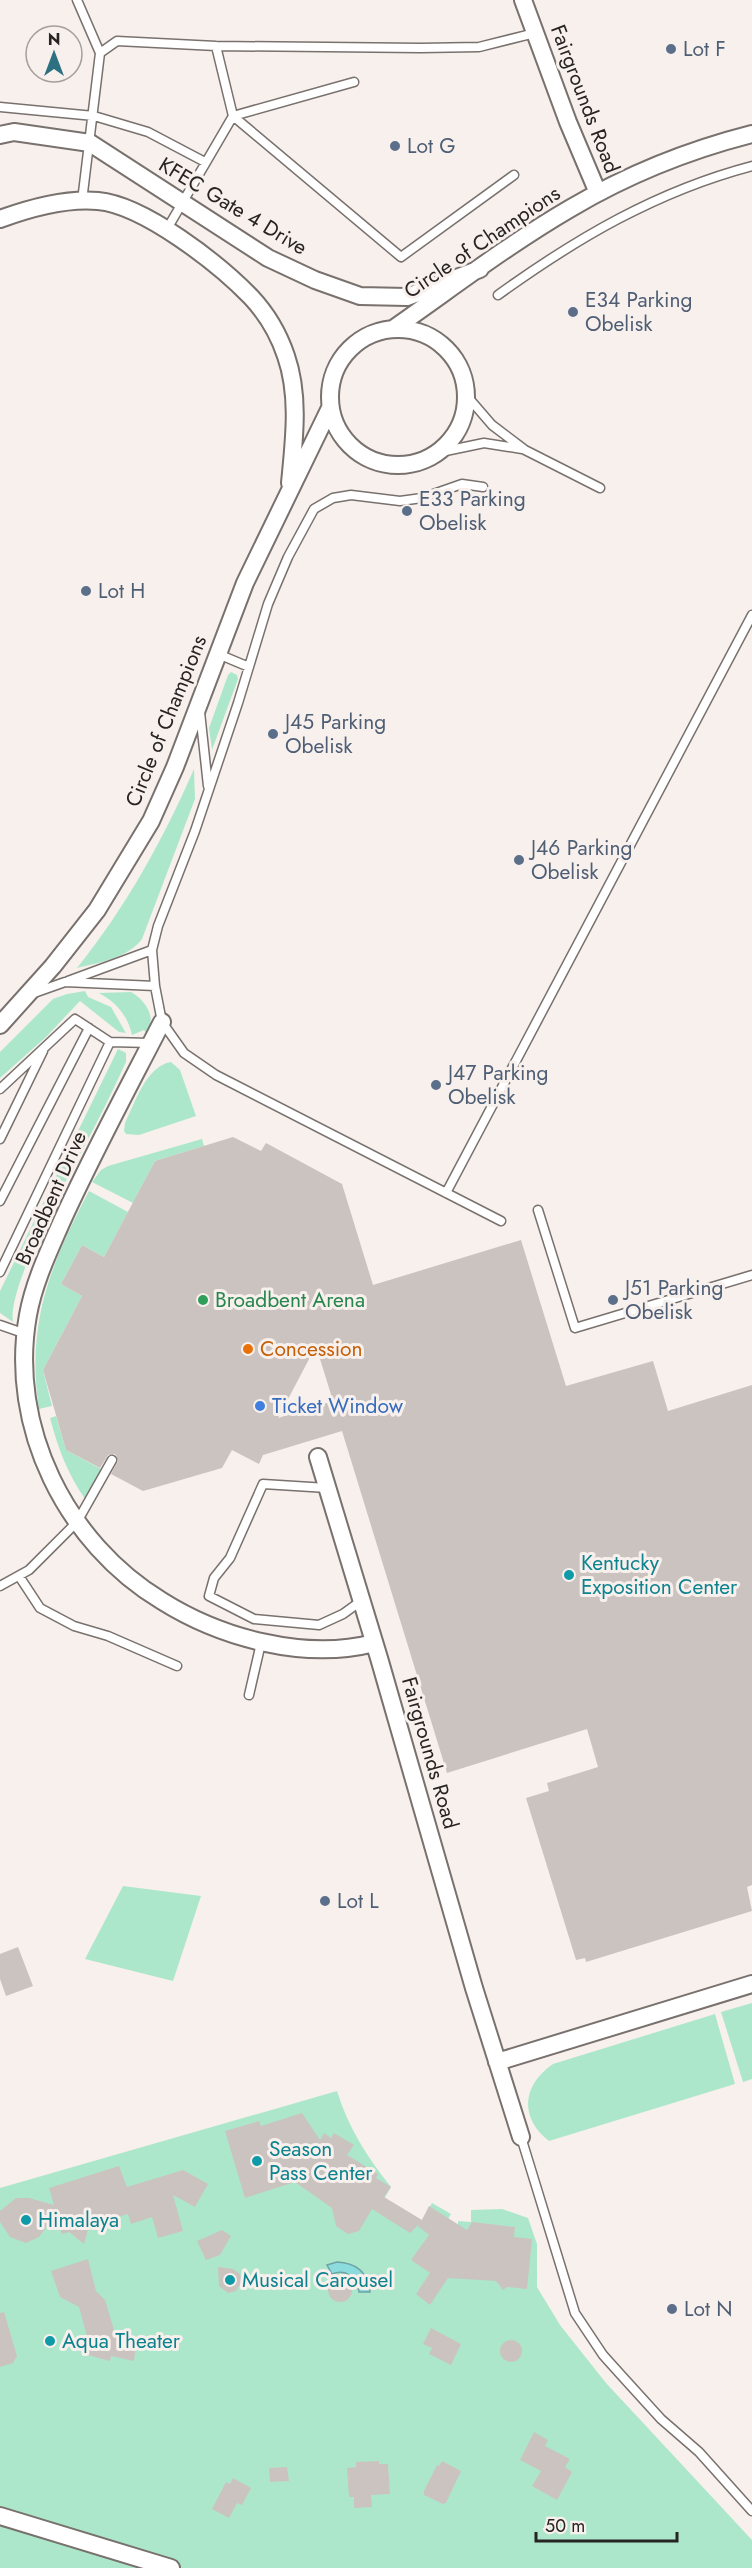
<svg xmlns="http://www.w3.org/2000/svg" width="752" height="2568" font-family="Jost,sans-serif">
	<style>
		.green { fill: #ade7cb }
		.water { fill: #8cdbdd; stroke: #6ea4a5; stroke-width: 1.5 }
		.building { fill: #cbc3bf; fill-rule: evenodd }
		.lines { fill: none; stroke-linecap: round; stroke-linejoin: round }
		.service-casing { stroke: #78716d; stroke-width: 11 }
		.minor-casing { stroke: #78716d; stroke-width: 20 }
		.service { stroke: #fff; stroke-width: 8 }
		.minor { stroke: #fff; stroke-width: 16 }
		.service-dot { fill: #5c6f8a; stroke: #f8f0ec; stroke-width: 2 }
		.leisure-dot { fill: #2e9e5b; stroke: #f8f0ec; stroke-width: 2 }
		.food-dot { fill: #e8710a; stroke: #f8f0ec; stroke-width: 2 }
		.shop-dot { fill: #3f7fe0; stroke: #f8f0ec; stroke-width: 2 }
		.culture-dot { fill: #0f9aa8; stroke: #f8f0ec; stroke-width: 2 }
		.labels { text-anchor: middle; stroke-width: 6; stroke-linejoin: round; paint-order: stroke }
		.service-label { font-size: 21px; fill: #4e5e75; stroke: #f8f0ec; text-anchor: start }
		.street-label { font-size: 21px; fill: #272423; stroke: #f8f0ec }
		.leisure-label { font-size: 21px; fill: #27864d; stroke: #f8f0ec; text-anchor: start }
		.food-label { font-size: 21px; fill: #c56008; stroke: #f8f0ec; text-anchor: start }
		.shop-label { font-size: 21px; fill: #366cbe; stroke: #f8f0ec; text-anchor: start }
		.culture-label { font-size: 21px; fill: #0d838f; stroke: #f8f0ec; text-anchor: start }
	</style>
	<rect width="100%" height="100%" fill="#f8f0ec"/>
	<path class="green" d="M231 672 237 675 238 679 212 750 209 728 228 675Z
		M194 769 195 799 142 939C128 958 98 963 77 968 126 907 163 840 194 769Z
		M85 991 88 997 111 1007 126 1033 119 1032 80 1001 46 1037 0 1078V1052L53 999 67 994Z
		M131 992C145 1000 158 1018 146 1033L144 1030 132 1035C128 1016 116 1002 99 993Z
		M118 1049 126 1053V1062C117 1081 108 1101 98 1120 79 1158 6 1285 13 1322L0 1313V1291Z
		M171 1062 180 1070 196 1116 139 1135 126 1134 124 1131 125 1123C135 1103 146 1066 171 1062Z
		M202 1139 204 1146 155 1161 133 1203 92 1182 101 1170 108 1166Z
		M89 1191 128 1212 104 1257 82 1245 61 1284 82 1296 43 1370 52 1406 39 1409C26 1324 50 1265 89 1191Z
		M56 1416 66 1450 101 1469 85 1499C67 1473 58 1448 50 1418Z
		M123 1886 201 1896 173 1981 85 1959Z
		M752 2003V2079L743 2082 721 2012Z
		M715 2014 735 2084 549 2141C519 2118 522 2085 553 2064Z
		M337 2091C348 2127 367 2157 391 2187L384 2199 420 2223 432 2203 451 2214 445 2224 458 2225V2221L471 2222V2210L502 2209 528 2218 537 2244V2287L560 2325 606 2383 752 2540V2568H0V2188Z"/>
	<path class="water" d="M337 2262C356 2263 368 2272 370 2292H359C357 2278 346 2268 332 2274L327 2265Z"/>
	<path class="building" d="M233 1137 261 1151 266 1143 342 1184 373 1285 521 1240 566 1386 653 1361 668 1411 752 1385V1885L747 1887 752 1911 586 1962 585 1958 576 1960 526 1798 549 1791 547 1783 598 1767 587 1729 447 1773 342 1431 263 1455 259 1464 232 1450 222 1468 143 1491 111 1474 118 1461 115 1454 108 1455 100 1468 66 1450 43 1370 82 1296 61 1284 82 1245 104 1257 155 1161ZM316 1346 333 1401 278 1418Z
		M18 1947 33 1986 6 1996 0 1979V1954Z
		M302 2113 320 2140 324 2133 331 2138 334 2133 354 2145 347 2155 378 2174 376 2178 391 2187 384 2197 422 2220 429 2206 467 2230 472 2222 515 2227 514 2237 532 2239 527 2289 507 2287 503 2290 496 2281 448 2278 430 2305 416 2294 430 2273 411 2260 429 2235 418 2226 419 2224 410 2233 372 2209 359 2231 348 2234 336 2226 332 2208 295 2182 245 2198 225 2131 259 2121 261 2126Z
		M119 2166 127 2187 183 2170 208 2184 195 2207 173 2195 183 2231 158 2238 152 2217 131 2224 128 2214 89 2226 84 2244 69 2232 62 2234 55 2216 39 2237 26 2243 10 2237 0 2222V2211L16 2198H29L54 2205 49 2188Z
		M222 2230 231 2236 220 2255 206 2260 197 2241Z
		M88 2259 96 2291 105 2300 118 2343 136 2346 134 2361 111 2356 110 2361 84 2354 89 2344 79 2307 60 2297 51 2271Z
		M218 2267 233 2269 240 2274 242 2281 236 2291 228 2293 219 2286Z
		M328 2290a12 12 0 1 1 24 0a12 12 0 1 1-24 0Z
		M4 2312 17 2356 13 2363 0 2367V2313Z
		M431 2328 461 2344 451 2365 429 2354 432 2348 423 2344Z
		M500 2351a11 11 0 1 1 22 0a11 11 0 1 1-22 0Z
		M534 2432 548 2440 545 2446 570 2459 565 2467 572 2472 557 2500 532 2486 541 2471 520 2460Z
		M379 2461V2464H388L390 2494 371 2495 372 2507 354 2508V2497H349L347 2468 356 2467V2462Z
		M442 2461 461 2471 446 2503 443 2504 424 2495V2491L437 2465 439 2466Z
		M287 2467 289 2481 270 2482 269 2468Z
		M233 2478 251 2488 242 2505 237 2503 229 2518 212 2509 226 2482 230 2484Z"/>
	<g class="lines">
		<g class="service-casing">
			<path id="service" d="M77 0 100 53 82 201
				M100 53 117 41 216 46 421 48 479 47 535 33
				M354 82 233 116 401 257 514 175
				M0 107 94 116 148 132 205 162
				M167 229 233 116 216 46
				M498 295C577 238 657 191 752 166
				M467 396 492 425 525 450 600 488
				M436 453 484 443 522 449
				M483 487 462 484 422 498 400 501 351 495 333 498 314 509 288 557 268 604 238 703 195 831 158 926 152 950 155 986 162 1022 184 1053 216 1075 501 1221
				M218 654 249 667
				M200 712 208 786
				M68 981 152 950
				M34 993 65 982 155 986
				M0 1089 75 1019 110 1042 151 1043
				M0 1139 43 1051
				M446 1193 752 615
				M0 1201 89 1028
				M538 1210 575 1328 752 1275
				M0 1272 110 1042
				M0 1325 26 1334
				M327 1488 263 1484 230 1558 214 1578 209 1596 254 1619 319 1625 343 1614 361 1601
				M19 1576 40 1608 74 1626 108 1636 177 1666
				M0 1586 29 1570 77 1522 112 1460
				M249 1695 261 1643
				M521 2137 575 2313 603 2355 621 2375 661 2419 699 2452 752 2511"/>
		</g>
		<g class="minor-casing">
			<path id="minor" d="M523 0 568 122 598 193
				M0 135 14 132 90 143 268 258 315 280 360 296 407 297 480 269
				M0 219C30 208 67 198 98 201 144 205 219 264 251 297 266 313 279 335 286 356 300 396 294 441 290 483
				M393 329C452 288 509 244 571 208 627 175 689 150 752 134
				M330 397a68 68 0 1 1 136 0a68 68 0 1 1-136 0Z
				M162 1022C128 1088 93 1153 62 1221 49 1251 34 1282 28 1315 8 1427 66 1543 162 1601 221 1638 305 1661 374 1643
				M0 1025 53 966 97 910 151 821 175 767 245 583 330 408
				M318 1457 379 1658 474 1988 521 2137
				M497 2062 752 1984
				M0 2516 171 2568"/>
		</g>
		<use href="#service" class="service"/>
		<use href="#minor" class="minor"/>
	</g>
	<g class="service-dot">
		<circle cx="671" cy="49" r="6"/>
		<circle cx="395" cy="146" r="6"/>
		<circle cx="573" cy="312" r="6"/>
		<circle cx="407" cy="511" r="6"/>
		<circle cx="86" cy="591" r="6"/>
		<circle cx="273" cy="734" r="6"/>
		<circle cx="519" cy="860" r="6"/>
		<circle cx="436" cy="1085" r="6"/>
		<circle cx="613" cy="1300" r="6"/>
		<circle cx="325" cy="1901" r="6"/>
		<circle cx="672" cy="2309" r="6"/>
	</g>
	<circle class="leisure-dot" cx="203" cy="1300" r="6"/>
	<circle class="food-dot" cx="248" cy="1349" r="6"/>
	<circle class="shop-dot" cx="260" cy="1406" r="6"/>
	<g class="culture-dot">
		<circle cx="569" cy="1575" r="6"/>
		<circle cx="257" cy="2161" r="6"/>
		<circle cx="26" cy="2220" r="6"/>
		<circle cx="230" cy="2280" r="6"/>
		<circle cx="50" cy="2341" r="6"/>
	</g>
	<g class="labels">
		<g class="service-label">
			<text x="683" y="56">Lot F</text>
			<text x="407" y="153">Lot G</text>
			<text x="585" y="307">E34 Parking<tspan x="585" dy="24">Obelisk</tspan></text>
			<text x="419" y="506">E33 Parking<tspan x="419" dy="24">Obelisk</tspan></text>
			<text x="98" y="598">Lot H</text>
			<text x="285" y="729">J45 Parking<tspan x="285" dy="24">Obelisk</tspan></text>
			<text x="531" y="855">J46 Parking<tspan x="531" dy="24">Obelisk</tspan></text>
			<text x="448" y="1080">J47 Parking<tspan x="448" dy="24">Obelisk</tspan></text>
			<text x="625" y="1295">J51 Parking<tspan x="625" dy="24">Obelisk</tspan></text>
			<text x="337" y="1908">Lot L</text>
			<text x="684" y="2316">Lot N</text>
		</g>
		<g class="street-label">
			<text transform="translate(585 99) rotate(69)" y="7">Fairgrounds Road</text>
			<text transform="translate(233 206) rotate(31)" y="7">KFEC Gate 4 Drive</text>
			<text transform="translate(482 242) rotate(-34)" y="7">Circle of Champions</text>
			<text transform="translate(166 721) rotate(-68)" y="7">Circle of Champions</text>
			<text transform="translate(51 1198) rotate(-66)" y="7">Broadbent Drive</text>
			<text transform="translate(430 1753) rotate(74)" y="7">Fairgrounds Road</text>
		</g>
		<g class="leisure-label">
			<text x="215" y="1307">Broadbent Arena</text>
		</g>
		<g class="food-label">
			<text x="260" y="1356">Concession</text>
		</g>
		<g class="shop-label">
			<text x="272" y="1413">Ticket Window</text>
		</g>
		<g class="culture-label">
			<text x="581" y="1570">Kentucky<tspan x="581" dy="24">Exposition Center</tspan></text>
			<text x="269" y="2156">Season<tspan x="269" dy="24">Pass Center</tspan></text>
			<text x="38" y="2227">Himalaya</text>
			<text x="242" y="2287">Musical Carousel</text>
			<text x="62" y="2348">Aqua Theater</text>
		</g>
	</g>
	<g transform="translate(54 54)"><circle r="28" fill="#f8f0ec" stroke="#a49e9c" stroke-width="1.5"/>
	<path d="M0-4.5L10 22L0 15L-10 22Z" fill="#2d7081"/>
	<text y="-9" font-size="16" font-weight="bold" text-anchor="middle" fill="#272423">N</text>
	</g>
	<path d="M536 2532v9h141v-9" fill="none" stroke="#272423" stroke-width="3"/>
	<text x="545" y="2532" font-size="18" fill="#272423" stroke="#f8f0ec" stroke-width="4.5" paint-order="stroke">50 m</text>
</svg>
